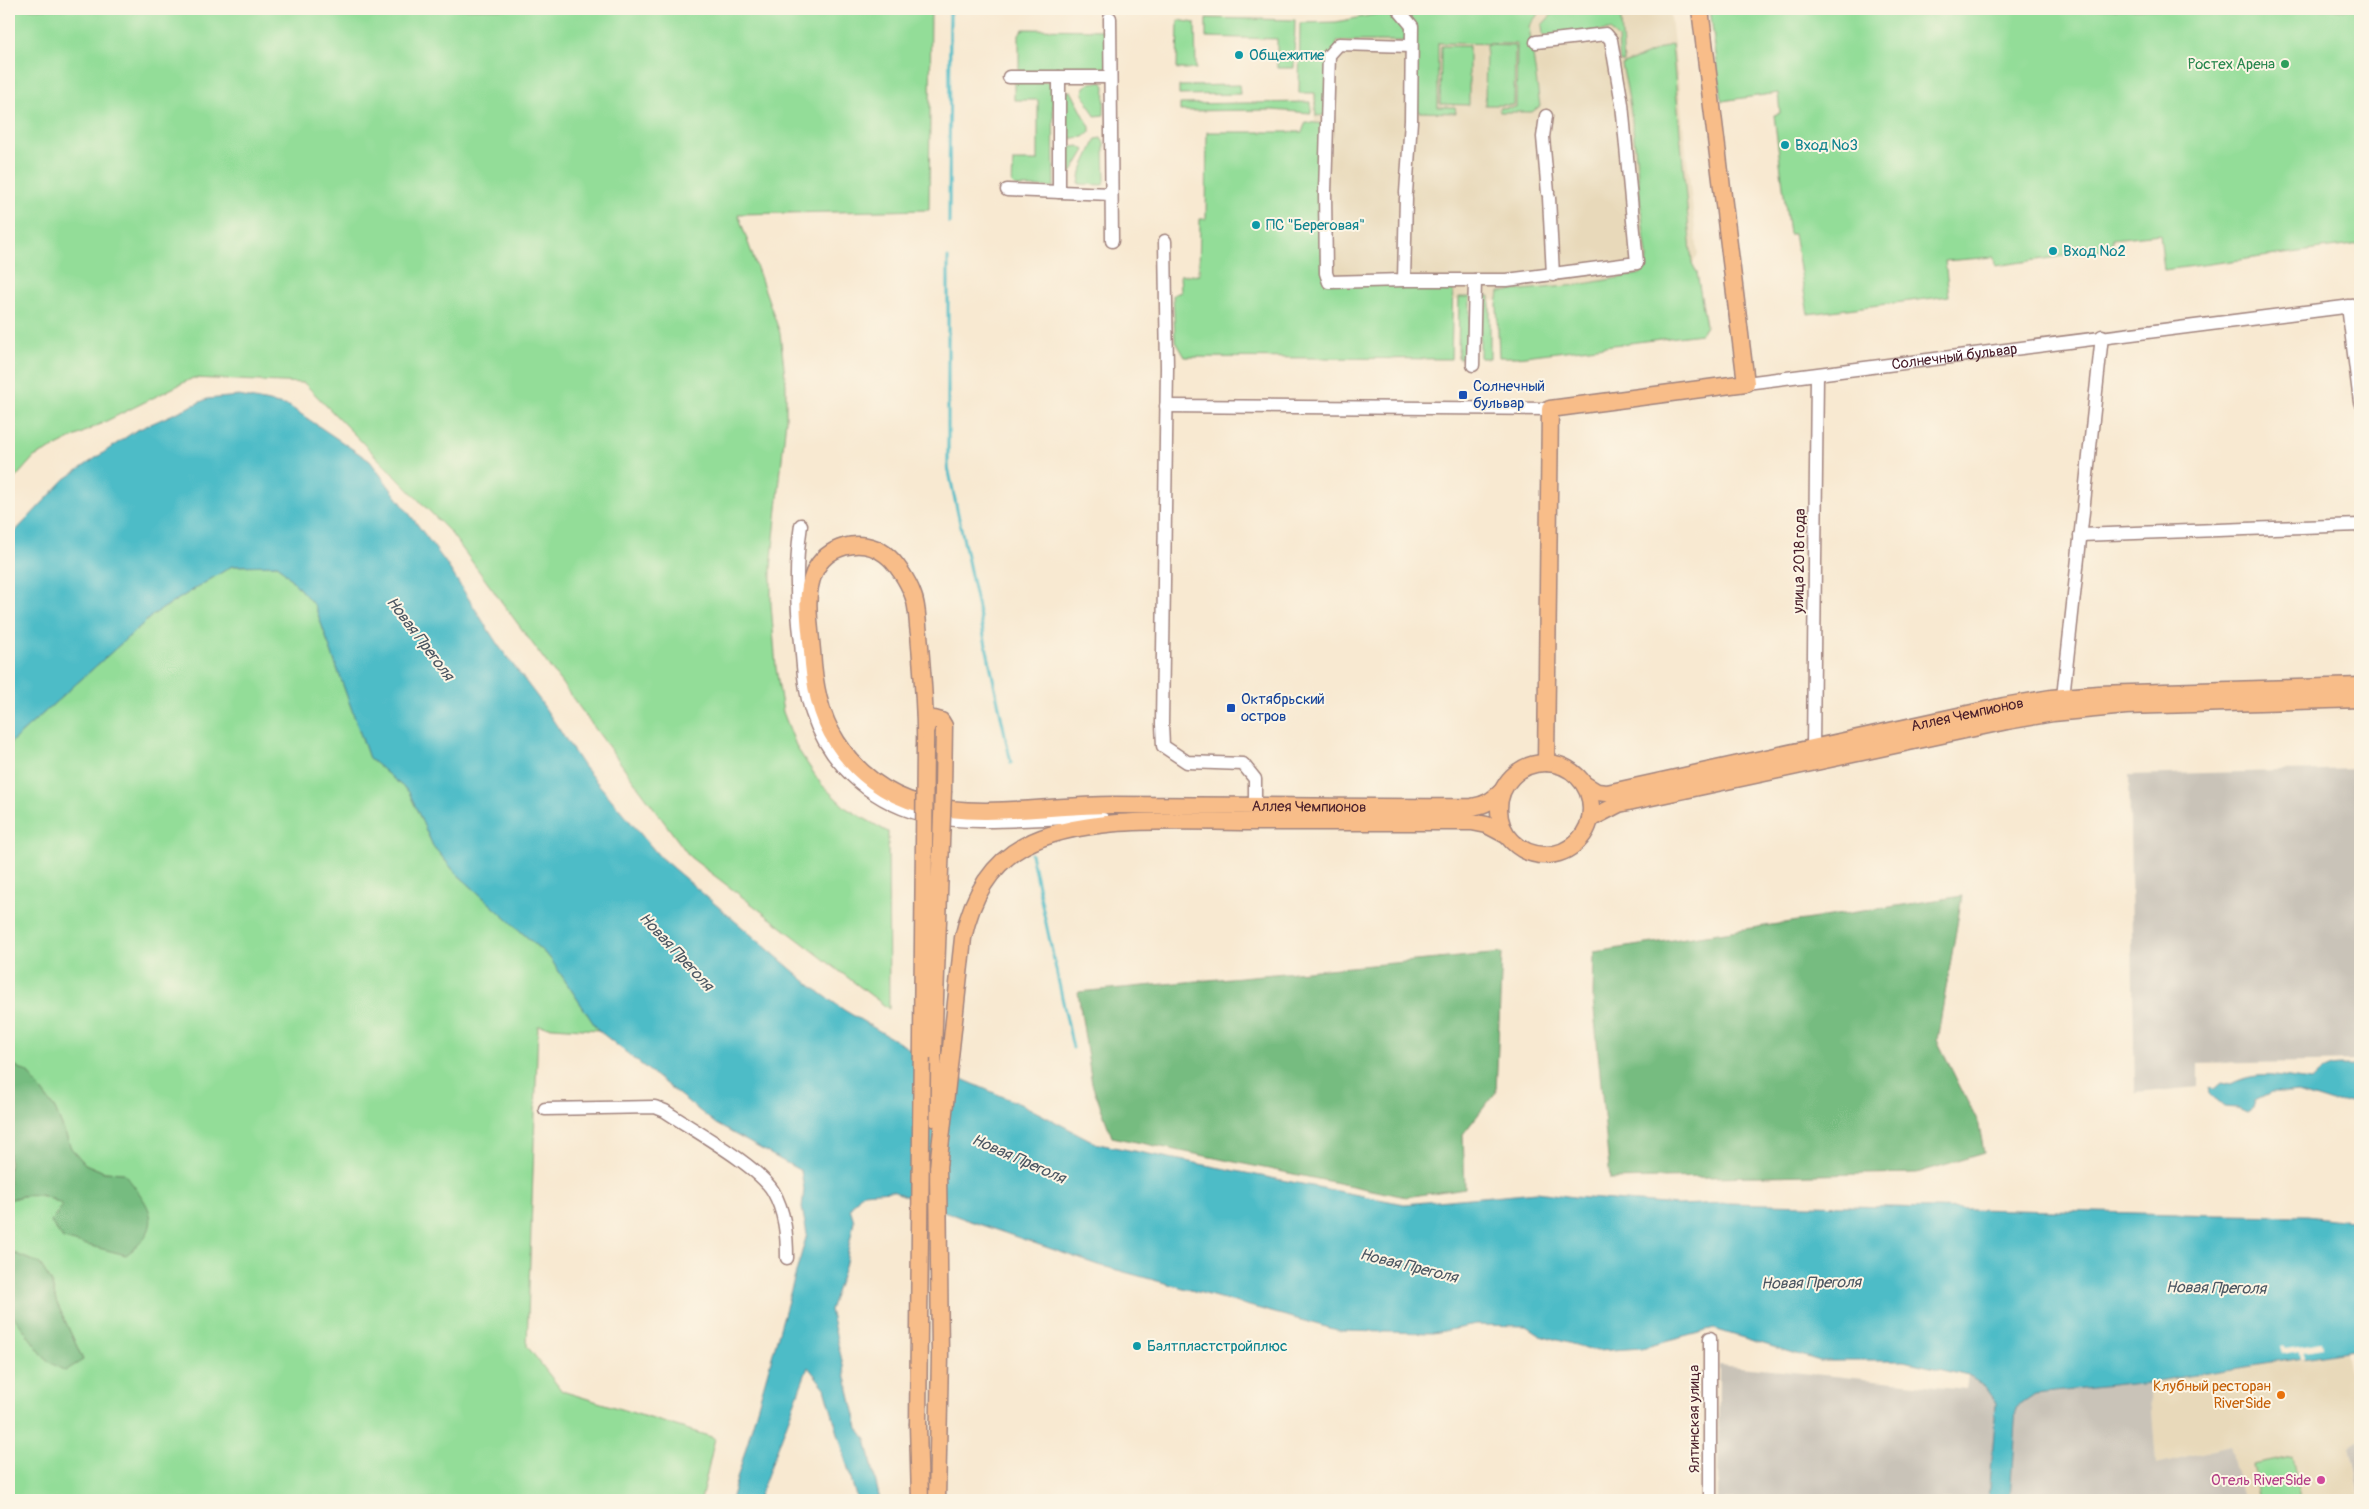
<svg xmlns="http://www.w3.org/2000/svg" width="2369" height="1509" font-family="Pangolin,sans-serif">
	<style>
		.built { fill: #e8d9ba }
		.industrial { fill: #c9c3b8 }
		.green { fill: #93dd98; stroke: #6e7e62 }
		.forest { fill: #76bc80; stroke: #606e56 }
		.water { fill: #4ebcc7; stroke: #4c6e79 }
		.pier { fill: #f8e9d1 }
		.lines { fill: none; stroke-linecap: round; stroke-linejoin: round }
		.stream { stroke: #4ebcc7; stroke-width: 3 }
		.minor-casing { stroke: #a1847e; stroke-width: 15 }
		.major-casing { stroke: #a1847e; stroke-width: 19 }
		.minor { stroke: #fff; stroke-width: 12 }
		.major { stroke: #f8bd89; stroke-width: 16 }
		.major-bridge-casing { stroke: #a1847e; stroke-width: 19; stroke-linecap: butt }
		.major-bridge { stroke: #f8bd89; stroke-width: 16 }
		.culture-dot { fill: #0f9aa8; stroke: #fcf5e5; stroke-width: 2 }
		.leisure-dot { fill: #2e9e5b; stroke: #fcf5e5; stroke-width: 2 }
		.transit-dot { fill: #1a4fb4; stroke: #fcf5e5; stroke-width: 2 }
		.food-dot { fill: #e8710a; stroke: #fcf5e5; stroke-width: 2 }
		.hotel-dot { fill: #d1479c; stroke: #fcf5e5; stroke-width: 2 }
		.labels { text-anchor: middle; stroke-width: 4; stroke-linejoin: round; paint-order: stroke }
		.culture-label { font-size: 15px; fill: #0d838f; stroke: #fcf5e5; text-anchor: start }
		.leisure-label { font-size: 15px; fill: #27864d; stroke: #fcf5e5; text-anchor: end }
		.street-label { font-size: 15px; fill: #4a1f2b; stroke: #fcf5e5 }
		.transit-label { font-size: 15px; fill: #164399; stroke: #fcf5e5; text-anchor: start }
		.food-label { font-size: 15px; fill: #c56008; stroke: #fcf5e5; text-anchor: end }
		.hotel-label { font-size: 15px; fill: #b23c85; stroke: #fcf5e5; text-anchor: end }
		.water-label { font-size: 16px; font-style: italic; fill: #4b5662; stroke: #fcf5e5 }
	</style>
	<rect width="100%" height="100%" fill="#fcf5e5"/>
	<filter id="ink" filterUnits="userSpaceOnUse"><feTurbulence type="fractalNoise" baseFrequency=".02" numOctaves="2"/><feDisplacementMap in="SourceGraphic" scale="10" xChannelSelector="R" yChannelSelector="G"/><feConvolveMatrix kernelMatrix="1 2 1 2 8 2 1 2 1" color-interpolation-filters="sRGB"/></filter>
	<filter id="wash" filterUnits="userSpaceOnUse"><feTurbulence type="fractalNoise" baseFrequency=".0096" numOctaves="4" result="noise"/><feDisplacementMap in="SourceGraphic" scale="20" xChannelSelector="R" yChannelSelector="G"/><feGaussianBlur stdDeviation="1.12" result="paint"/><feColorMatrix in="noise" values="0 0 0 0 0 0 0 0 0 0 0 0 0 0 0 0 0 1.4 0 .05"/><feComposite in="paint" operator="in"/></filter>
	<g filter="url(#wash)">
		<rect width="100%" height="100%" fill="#f8e9d1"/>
		<path class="built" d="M1446 9H1670L1698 255 1684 277 1514 301 1314 298 1315 129 1311 27Z
			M2346 1352 2360 1421V1439L2350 1446 2360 1500H2245L2229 1446 2156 1464 2150 1382Z"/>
		<path class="industrial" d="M2360 769V1061L2198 1064V1087L2135 1093 2129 775Z
			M1719 1365 1966 1389 1968 1376 2035 1394 2150 1382 2156 1464 2229 1446 2245 1500H1718Z
			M2360 1439V1495L2350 1446Z"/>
		<path class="green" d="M9 9H931L929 210 738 214 780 333 786 384V419L771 568V604L776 668 783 712 797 748 821 784 846 808 888 832 889 1009 690 857 450 532 304 383 193 378 34 457 9 485Z
			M1404 9H1542L1529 26 1540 106 1532 112H1500L1499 108 1516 107 1517 44 1438 43V107H1455L1456 113 1420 112 1414 109Z
			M1557 9H1620L1624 62H1620L1618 38 1610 30 1543 36 1542 25Z
			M1710 9H2360V244L2164 270 2160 234 2112 239 2113 249 1995 266 1994 257 1945 261 1949 296 1808 314 1794 234H1789L1774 115 1780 113 1778 93 1722 101Z
			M1393 11 1409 28 1406 41H1337L1326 115 1316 116 1315 93H1299L1300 23 1336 22Z
			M1206 18 1295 20 1294 68H1277V39L1206 37Z
			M1178 20 1195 23 1196 69H1177Z
			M1023 29 1107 30V69L1103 72H1019V34Z
			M1672 44 1692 263 1697 273 1706 326 1701 334 1517 357H1499L1497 305 1499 292 1578 285 1640 274 1646 269 1647 255C1637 192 1637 127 1622 65Z
			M1486 45 1515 46 1514 105H1485Z
			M1441 46H1469V105L1440 104Z
			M1014 81 1053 82 1054 187H1016L1012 183 1013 161H1038V100H1014Z
			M1102 81 1105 86 1104 115 1095 116 1083 94 1084 87 1090 83Z
			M1239 85 1240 94 1179 95V86Z
			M1071 91 1090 127V132L1084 137 1065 139 1064 92Z
			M1311 102V113L1272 110 1180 111V104Z
			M1306 122 1325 124 1324 279 1453 285 1451 359 1185 357 1175 340 1173 295 1181 292 1180 275H1199L1200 219H1206L1207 132H1302Z
			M1101 138 1104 143 1105 181 1102 185 1079 184 1081 172 1096 139Z
			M1079 146 1085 150 1072 172 1068 173 1066 170V152L1071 147Z
			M1480 296H1490V358H1480Z
			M1459 297H1470V358H1458Z
			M278 565 315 606 369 758 409 792 433 846 455 872 550 958 598 1030 538 1026 527 1346 562 1391 715 1438 701 1500H9V1310L83 1360 56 1301 51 1281 40 1264 9 1251V1200C33 1192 41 1193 63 1205L124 1174 104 1172 85 1164 71 1148 55 1109 28 1073 9 1062V744L154 614 232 566Z
			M2292 1457 2301 1500H2260L2253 1465Z"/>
		<path class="forest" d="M1962 896 1937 1040 1979 1125 1984 1153 1917 1173 1610 1179 1593 999 1594 952Z
			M1502 953 1496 1092 1463 1134 1465 1188 1406 1197 1112 1137 1092 1084 1078 992Z
			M9 1062 28 1073 55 1109 71 1148 85 1164 104 1172 124 1173C149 1206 168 1224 126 1255L63 1239 51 1222 63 1205C41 1192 32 1192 9 1200Z
			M9 1251 40 1264 51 1281 56 1301 83 1360 65 1371 47 1361 9 1310Z"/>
		<path class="water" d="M239 396 289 406 370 461 446 563 498 645 539 699 584 767 660 857 811 986 844 1010 957 1077 1025 1106 1098 1144 1404 1204 1537 1192 1574 1197 1678 1205 1727 1203 2218 1215 2307 1216 2360 1222V1349L2150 1382 2035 1394 2016 1407 2010 1500H1989L1996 1403 1983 1385 1968 1376 1905 1361H1820L1714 1329 1642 1348 1597 1351 1540 1335 1526 1326 1476 1325 1433 1333 1341 1331 1095 1264 967 1220 892 1191 862 1193 850 1208 854 1221 845 1267 830 1310 858 1428 866 1439 880 1500H857L825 1388 808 1367 758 1500H731L807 1234 802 1208 804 1189 801 1171 716 1124 598 1030 550 958 455 872 433 846 409 792 369 758 315 606 278 565 232 566 154 614 9 744V538L65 479 135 431 207 399Z
			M2360 1066V1099L2333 1103 2298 1092 2290 1093H2271L2255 1101 2253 1108 2247 1112 2238 1108 2224 1107 2209 1094 2210 1087 2214 1088 2221 1082 2231 1084C2260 1069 2281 1078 2311 1081 2328 1062 2336 1067 2360 1066Z"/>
		<path class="pier" d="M2322 1342 2323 1348 2303 1351 2304 1358 2300 1359 2299 1351 2282 1354 2280 1346 2284 1345 2285 1348Z"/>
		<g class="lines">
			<path class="stream" d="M949 223 950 9
				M948 258V467L1011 763
				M1031 854 1073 1048"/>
		</g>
	</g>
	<g filter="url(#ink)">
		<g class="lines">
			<g class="minor-casing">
				<g id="minor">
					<path d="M1398 9 1412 26 1411 121 1406 193"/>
					<path d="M1110 18 1112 241"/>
					<path d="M1009 77H1110"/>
					<path d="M1546 116 1543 137 1548 193"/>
					<path d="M1007 190 1111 194"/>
					<path d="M1059 192V77"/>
					<path d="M1406 198 1404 280 1329 282 1326 273 1325 193 1329 55 1339 44 1411 46"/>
					<path d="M1549 198 1553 275"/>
					<path d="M1165 241 1167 368 1162 724 1163 746 1187 762 1243 764 1255 779V807"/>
					<path d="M1404 280H1507L1637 263 1622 104 1611 40 1606 34 1536 42"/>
					<path d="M2348 306 2360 402"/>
					<path d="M1473 365 1475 280"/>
					<path id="s1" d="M1746 383 2360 305"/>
					<path d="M1166 406 1550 409"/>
					<path d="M801 525C795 564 796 603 801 642 803 666 804 690 812 713 830 767 876 806 932 817 988 827 1047 815 1103 819"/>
					<path d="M2080 535 2360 525"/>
					<path d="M2063 697 2102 336"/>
					<path d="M1813 748 1817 375"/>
					<path d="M545 1109 655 1107 665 1111C693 1130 757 1165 773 1191 785 1212 787 1235 787 1258"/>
					<path d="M1710 1500V1338"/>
				</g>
			</g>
			<g class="major-casing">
				<g id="major">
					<path d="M926 729 927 724 934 719 941 721 944 726 943 791"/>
					<path id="s2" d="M925 746C926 709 922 671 919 634 917 622 918 607 913 595 908 581 896 562 885 554 861 536 825 546 814 573 804 596 810 626 812 651 814 683 819 714 837 742 856 772 886 795 921 804 982 819 1049 805 1112 805 1232 805 1352 808 1472 807 1486 805 1493 800 1502 791"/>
					<circle cx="1545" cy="809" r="46"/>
					<path d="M1546 763 1550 409 1746 383 1700 9"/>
					<path id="s3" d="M1584 784 1597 792 1607 793 2004 706 2051 698 2098 694 2360 686"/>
					<path d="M1590 819 1619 804 2007 721 2053 713 2126 706 2360 699"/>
					<path d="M933 1118V1051"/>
					<path d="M918 1425 920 1500"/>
					<path d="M937 1500 940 1356 938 1167 963 938C971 901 989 865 1024 846 1082 814 1182 822 1248 822 1323 822 1398 822 1472 822L1487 825 1506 835"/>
				</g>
			</g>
			<use href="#minor" class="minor"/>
			<use href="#major" class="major"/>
			<g class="major-bridge-casing">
				<path id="major-bridge" d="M933 1051 943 791
					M918 1425 925 746"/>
			</g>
			<use href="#major-bridge" class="major-bridge"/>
		</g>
	</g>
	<g class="culture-dot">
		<circle cx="1239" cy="55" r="5"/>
		<circle cx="1785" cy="145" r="5"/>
		<circle cx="1256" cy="225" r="5"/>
		<circle cx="2053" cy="251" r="5"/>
		<circle cx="1137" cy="1346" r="5"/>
	</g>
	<circle class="leisure-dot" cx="2285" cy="64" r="5"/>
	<g class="transit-dot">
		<rect x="1458" y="390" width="10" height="10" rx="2.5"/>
		<rect x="1226" y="703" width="10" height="10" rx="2.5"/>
	</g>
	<circle class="food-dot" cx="2281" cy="1395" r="5"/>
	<circle class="hotel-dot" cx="2321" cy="1480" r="5"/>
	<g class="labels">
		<g class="culture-label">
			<text x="1249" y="60">Общежитие</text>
			<text x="1795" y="150">Вход №3</text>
			<text x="1266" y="230">ПС "Береговая"</text>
			<text x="2063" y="256">Вход №2</text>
			<text x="1147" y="1351">Балтпластстройплюс</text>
		</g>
		<g class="leisure-label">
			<text x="2275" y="69">Ростех Арена</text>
		</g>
		<g class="street-label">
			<text dy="5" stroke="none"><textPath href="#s1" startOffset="210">Солнечный бульвар</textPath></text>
			<text transform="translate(1799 561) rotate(-89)" y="5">улица 2018 года</text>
			<text dy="5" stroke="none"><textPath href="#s3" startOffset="394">Аллея Чемпионов</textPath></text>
			<text dy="5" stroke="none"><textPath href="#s2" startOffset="956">Аллея Чемпионов</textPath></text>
			<text transform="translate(1694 1419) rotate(-90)" y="5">Ялтинская улица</text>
		</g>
		<g class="transit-label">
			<text x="1473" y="391">Солнечный<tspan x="1473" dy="17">бульвар</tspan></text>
			<text x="1241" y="704">Октябрьский<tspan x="1241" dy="17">остров</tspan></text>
		</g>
		<g class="food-label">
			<text x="2271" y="1391">Клубный ресторан<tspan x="2271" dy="17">RiverSide</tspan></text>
		</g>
		<g class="hotel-label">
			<text x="2311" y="1485">Отель RiverSide</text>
		</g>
		<g class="water-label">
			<text transform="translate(421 638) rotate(53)" y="6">Новая Преголя</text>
			<text transform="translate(677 951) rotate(47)" y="6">Новая Преголя</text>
			<text transform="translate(1019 1158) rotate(24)" y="6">Новая Преголя</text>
			<text transform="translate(1409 1265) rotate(14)" y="6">Новая Преголя</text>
			<text transform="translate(1811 1282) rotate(-1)" y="6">Новая Преголя</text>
			<text transform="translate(2216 1287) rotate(1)" y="6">Новая Преголя</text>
		</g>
	</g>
	<rect width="2369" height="1509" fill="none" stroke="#fcf5e5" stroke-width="30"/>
</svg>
